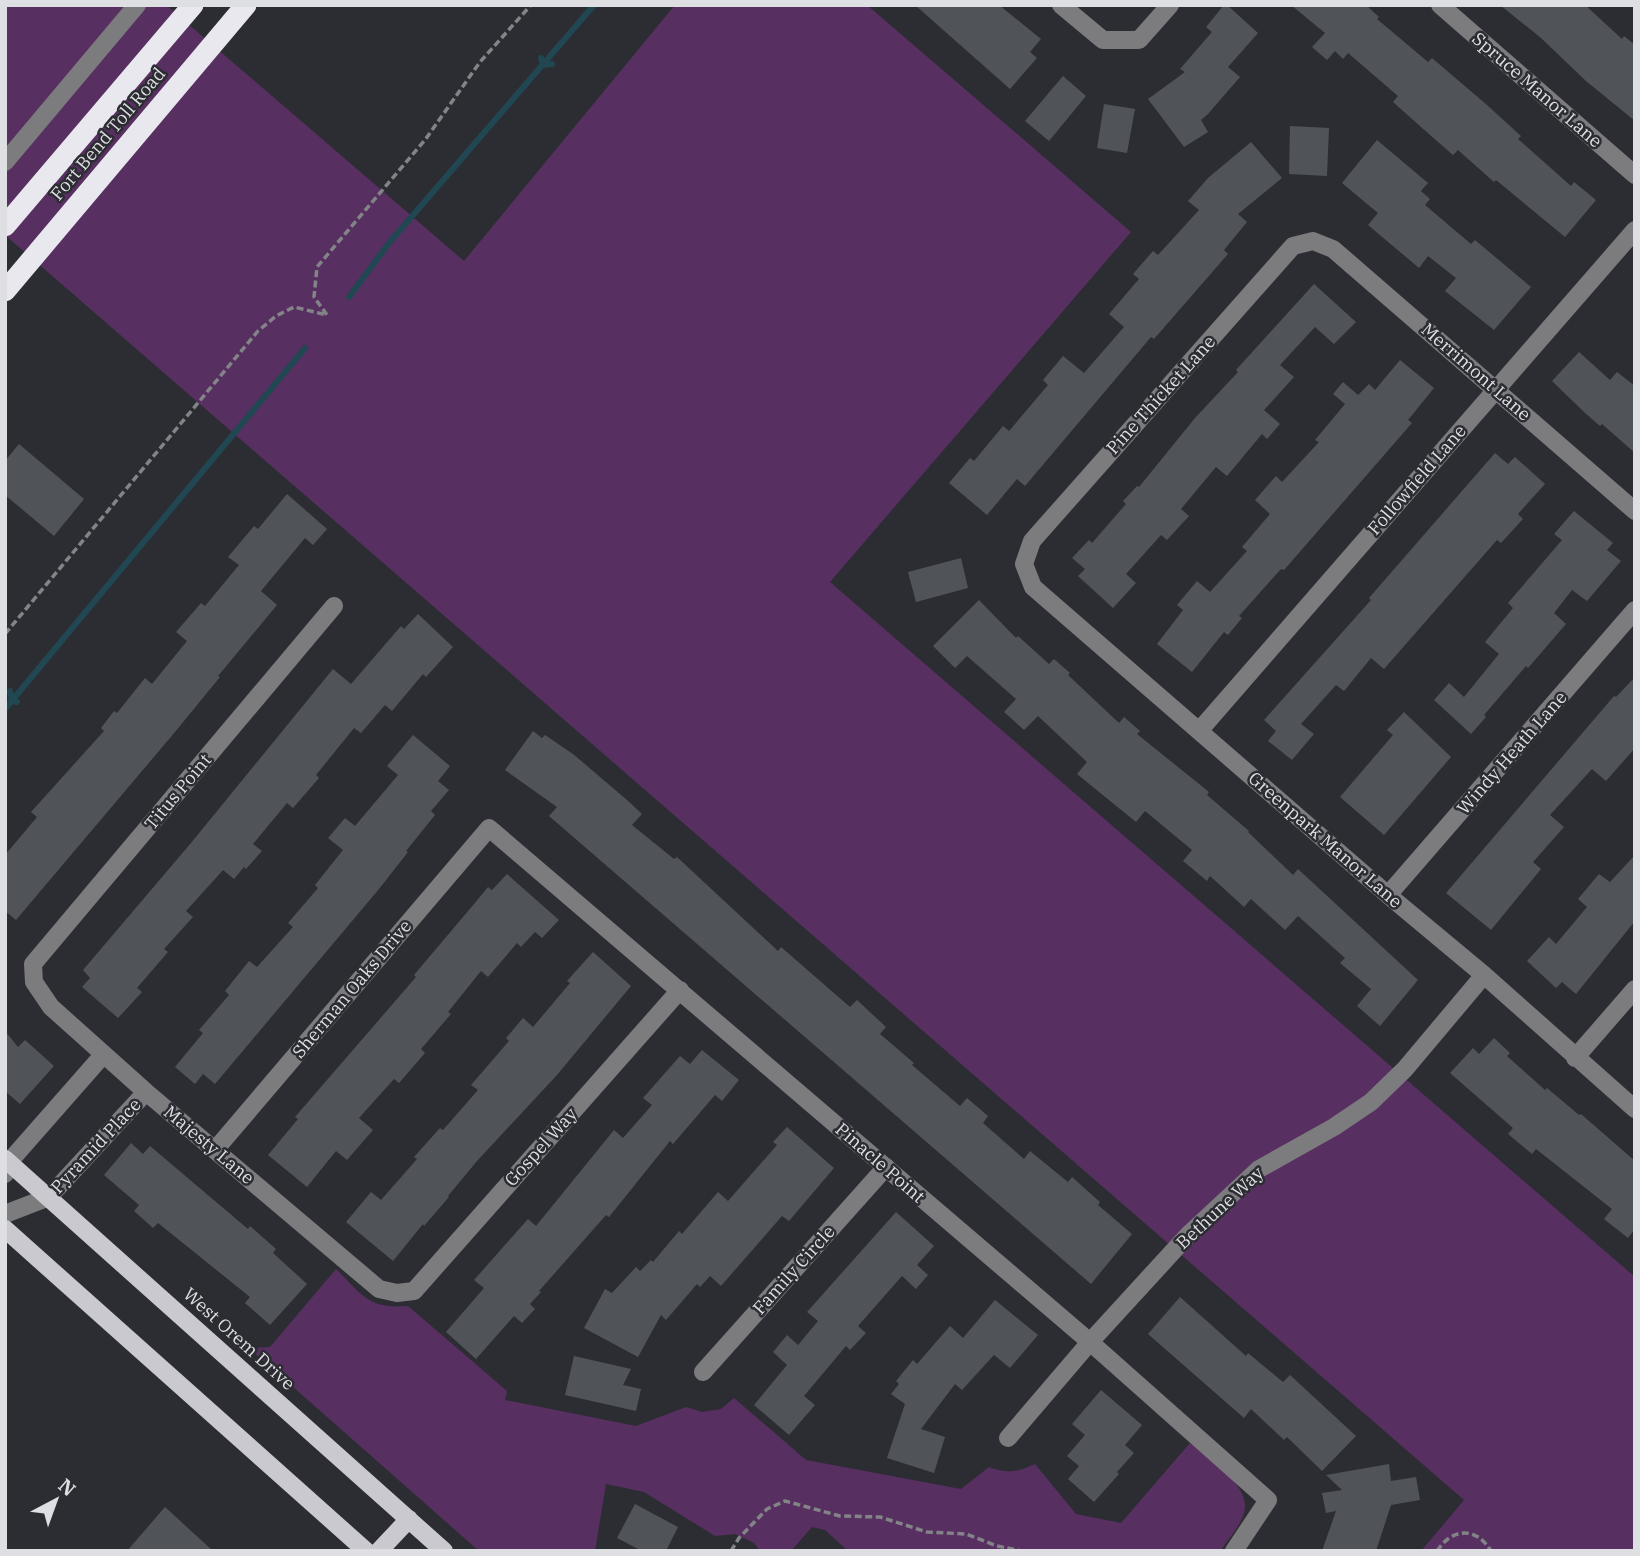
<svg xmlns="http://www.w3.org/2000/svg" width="1640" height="1556" font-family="'IBM Plex Serif',serif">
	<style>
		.green { fill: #582f61 }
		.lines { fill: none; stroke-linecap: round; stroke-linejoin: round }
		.stream { stroke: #204752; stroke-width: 6 }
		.building { fill: #505458 }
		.path { stroke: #838488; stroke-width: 3.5; stroke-dasharray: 7 3.5; stroke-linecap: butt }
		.minor { stroke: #7c7b7e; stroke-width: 18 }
		.major { stroke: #cac9cf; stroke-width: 18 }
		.highway { stroke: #e9e8ef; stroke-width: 21 }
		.labels { text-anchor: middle; stroke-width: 5; stroke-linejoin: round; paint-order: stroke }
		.street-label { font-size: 18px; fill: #dedfe2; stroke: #2c2d32 }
	</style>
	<rect width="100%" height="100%" fill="#2c2d32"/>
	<path class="green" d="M5 5H166L464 261 675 5H867L1131 232 830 582 1635 1277V1551H1421L1464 1500 5 235Z
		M336 1269C363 1295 367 1309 408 1306L507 1391 505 1400 636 1426 686 1407 702 1412 721 1409 734 1398 806 1460 961 1489 989 1467C1007 1474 1018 1472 1035 1464L1076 1514 1121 1523 1190 1443C1208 1458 1247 1483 1245 1508 1243 1524 1229 1538 1220 1551H848L825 1530 812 1527 791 1551H760L754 1543 735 1534 715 1536 644 1492 606 1484 595 1551H479L249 1348 270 1347Z"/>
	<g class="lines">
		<path class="stream" d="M541 58 543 65 552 64
			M349 297 389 243 594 5
			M10 691 12 701 17 702
			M5 709 305 348"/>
	</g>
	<path class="building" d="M915 5H999L1041 39 1030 52 1037 58 1010 89Z
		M1224 5H1227L1258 33 1228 67 1240 77 1208 114 1201 120 1208 132 1184 147 1148 99 1185 72 1180 69 1212 32 1206 27Z
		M1291 5H1366L1379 17 1377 19 1428 62 1432 58 1487 105 1521 136 1518 139 1571 186 1574 182 1596 200 1565 237 1496 180 1494 182 1458 150 1453 155 1430 135 1393 102 1398 96 1348 53 1343 59 1335 51 1327 60 1312 47 1325 33Z
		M1500 5H1585L1622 39 1624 36 1635 45V121L1586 81 1541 38Z
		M1063 76 1086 96 1049 141 1025 121Z
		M1104 104 1135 109 1127 153 1097 148Z
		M1290 126 1329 128 1327 176 1289 174Z
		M1377 140 1428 183 1421 191 1430 199 1425 205 1471 244 1475 240 1531 287 1494 330 1445 291 1456 278 1428 256 1419 268 1368 225 1378 213 1342 183Z
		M1251 142 1282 178 1238 214 1247 222 1224 250 1228 254 1154 339 1151 337 1025 486 1017 479 987 515 949 483 970 458 974 461 1003 426 1009 431 1048 385 1043 380 1063 356 1084 373 1124 327 1109 314 1139 279 1133 274 1153 251 1158 255 1199 210 1188 201 1208 178Z
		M1314 284 1356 322 1334 344 1315 327 1280 365 1294 377 1264 410 1280 424 1267 439 1262 434 1227 476 1216 467 1181 509 1189 516 1167 540 1161 535 1126 574 1136 583 1113 608 1078 576 1085 569 1072 558 1089 540 1092 543 1126 504 1123 501 1137 486 1139 487 1195 418 1238 372 1236 370Z
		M1579 352 1610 380 1617 372 1635 386V453L1602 424 1600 426 1584 412 1552 381Z
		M1400 360 1434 388 1408 420 1412 423 1284 570 1281 569 1239 616 1242 618 1228 635 1224 632 1192 672 1157 644 1183 610 1177 605 1197 581 1210 592 1247 551 1242 547 1270 514 1255 500 1276 476 1282 482 1319 442 1315 440 1345 404 1333 394 1343 382 1358 395 1369 384 1375 390Z
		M19 444 84 499 54 536 5 495V461Z
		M1495 453 1508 464 1515 457 1545 484 1518 514 1523 519 1501 543 1497 540 1384 669 1371 658 1344 691 1336 685 1301 724 1314 734 1292 760 1268 741 1276 731 1264 720 1371 600 1369 598Z
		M287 494 327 529 313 545 305 538 261 591 277 605 218 676 220 677 175 732 16 920 5 911V855L37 817 31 812 104 731 101 728 114 711 117 713 145 678 152 684 187 641 176 632 201 603 205 606 239 565 228 557 254 526 258 529Z
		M1574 511 1613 543 1607 550 1621 561 1587 601 1572 590 1554 613 1566 624 1528 668 1526 666 1484 715 1486 717 1471 734 1434 700 1449 683 1464 697 1499 654 1485 642 1513 608 1508 603 1562 540 1554 534Z
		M961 558 968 588 916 602 908 572Z
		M979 600 1016 638 1018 636 1049 664 1054 659 1070 673 1068 675 1119 723 1124 717 1140 731 1137 734 1209 792 1207 795 1249 831 1248 832 1293 875 1298 869 1418 980 1380 1026 1357 1006 1371 989 1340 963 1345 958 1298 916 1285 930 1251 899 1244 907 1210 876 1207 881 1183 861 1192 850 1145 811 1136 822 1077 774 1087 762 1038 716 1024 730 1004 712 1016 699 967 656 955 668 933 646Z
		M418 614 453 647 426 677 423 674 392 711 385 705 361 733 354 728 316 775 319 778 293 808 287 803 253 844 262 851 246 869 244 867 234 879 223 870 186 911 193 917 164 949 168 952 137 988 142 992 118 1018 82 987 90 978 83 970 191 843 333 669 351 684 401 626 404 629Z
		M1635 677V748L1606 781 1592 769 1550 815 1564 827 1533 862 1541 869 1491 930 1446 893 1614 696 1616 697Z
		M1404 712 1451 757 1384 835 1340 797 1393 735 1387 730Z
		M533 731 542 738 545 735 573 754 627 800 642 814 632 825 674 859 677 857 778 951 781 947 850 1007 857 1000 886 1027 880 1034 914 1063 912 1065 960 1106 967 1098 988 1116 983 1123 1024 1159 1030 1151 1068 1182 1072 1177 1100 1202 1098 1205 1132 1234 1091 1284 549 816 557 807 505 770Z
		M413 735 450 766 438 781 449 790 431 811 435 815 406 851 408 852 379 889 215 1084 203 1074 195 1084 175 1067 203 1033 199 1030 229 995 225 991 249 961 257 967 293 927 288 923 318 888 315 885 343 850 328 838 345 818 355 826 398 775 387 766Z
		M1635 855V921L1576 994 1562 982 1556 988 1527 961 1549 937 1556 944 1587 907 1578 899 1599 874 1610 882Z
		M507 874 559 920 542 938 535 932 521 947 517 943 488 977 481 971 448 1012 451 1014 421 1049 425 1053 399 1083 394 1079 359 1118 373 1130 347 1160 336 1151 307 1187 268 1155 298 1119 295 1117 416 977 414 975 474 904 488 887 492 890Z
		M593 952 631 986 557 1075 477 1161 448 1196 449 1197 424 1226 423 1224 393 1261 346 1222 371 1192 381 1200 417 1159 414 1157 440 1128 443 1130 478 1090 471 1085 509 1041 506 1038 523 1018 533 1027 570 983 567 981Z
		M5 1031 18 1047 25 1040 54 1066 20 1104 5 1091Z
		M1494 1038 1510 1053 1507 1056 1545 1090 1547 1088 1579 1115 1581 1114 1635 1161V1229L1628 1238 1604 1219 1612 1209 1536 1149 1532 1154 1508 1134 1513 1128 1450 1073 1473 1048 1479 1054Z
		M702 1050 739 1080 722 1101 715 1095 673 1144 670 1141 609 1217 606 1215 539 1291 541 1292 530 1304 535 1309 522 1323 514 1316 476 1359 446 1332 484 1288 474 1280 528 1219 536 1226 614 1130 623 1138 652 1105 643 1098 680 1056 690 1064Z
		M787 1127 834 1168 789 1221 782 1216 721 1286 710 1276 700 1287 697 1284 666 1320 661 1315 638 1357 584 1328 605 1289 612 1293 636 1267 640 1271 651 1260 653 1262 679 1231 682 1234 718 1192 728 1201 777 1145 773 1142Z
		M131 1143 143 1154 150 1146 248 1229 250 1226 276 1249 273 1253 307 1284 270 1325 245 1303 250 1297 158 1223 153 1228 134 1211 139 1205 104 1175Z
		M896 1212 934 1246 917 1265 928 1275 916 1289 902 1276 858 1326 866 1333 850 1350 846 1346 804 1396 815 1405 789 1435 754 1405 787 1365 773 1352 787 1335 798 1345 818 1321 807 1312Z
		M1180 1297 1246 1356 1248 1353 1283 1382 1290 1375 1356 1436 1322 1471 1287 1437 1284 1440 1251 1409 1244 1418 1148 1334Z
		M995 1300 1038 1335 1010 1368 994 1355 962 1390 955 1384 921 1429 945 1437 934 1473 887 1458 905 1404 891 1394 899 1384 896 1381 913 1360 917 1364 950 1326 963 1338Z
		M574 1356 631 1369 623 1385 641 1389 636 1411 565 1395Z
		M1101 1390 1142 1425 1125 1445 1134 1453 1117 1472 1119 1474 1094 1502 1068 1479 1079 1466 1067 1456 1085 1435 1072 1424Z
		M1389 1464 1391 1481 1416 1477 1420 1500 1391 1505 1376 1551H1322L1336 1511 1326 1513 1322 1493 1342 1490 1326 1475Z
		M635 1504 678 1527 666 1551H642L617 1538Z
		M165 1507 213 1551H127Z"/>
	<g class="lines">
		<path class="path" d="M5 634 258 331 276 316 294 307 327 315 314 297 317 267 425 140 480 62 531 5
			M731 1551 739 1538 767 1509 785 1501 840 1516 880 1517 927 1532 966 1534 997 1546 1022 1551
			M1437 1551C1452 1528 1476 1526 1491 1551"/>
		<path class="minor" d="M1061 5 1103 40H1139L1170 5
			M1440 5 1635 175
			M5 162 137 5
			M1635 511 1333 249 1313 241 1293 246 1032 541 1024 564 1033 587 1388 895 1484 975 1635 1109
			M334 606 33 964 34 982 51 1007 146 1092 379 1289 397 1293 414 1291 680 990
			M1199 731 1635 230
			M1388 895 1635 610
			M1575 1058 1635 989
			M215 1150 489 828 1090 1342 1268 1500 1234 1551
			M5 1174 9 1162 103 1055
			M5 1214 49 1197 146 1092
			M703 1372 886 1167
			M1008 1438 1090 1342 1188 1235 1259 1169 1334 1127 1371 1102 1405 1069 1484 975"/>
		<path class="major" d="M5 1159 444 1551
			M5 1229 366 1551
			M379 1551 409 1519"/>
		<path class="highway" d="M5 226 193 5
			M5 291 246 5"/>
	</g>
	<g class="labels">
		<g class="street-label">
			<text transform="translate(1537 90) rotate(41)" y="6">Spruce Manor Lane</text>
			<text transform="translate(108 134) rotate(-50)" y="6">Fort Bend Toll Road</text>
			<text transform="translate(1476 372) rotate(41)" y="6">Merrimont Lane</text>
			<text transform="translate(1161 395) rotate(-48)" y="6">Pine Thicket Lane</text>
			<text transform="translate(1417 480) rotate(-49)" y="6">Followfield Lane</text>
			<text transform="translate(1512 753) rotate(-49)" y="6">Windy Heath Lane</text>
			<text transform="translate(178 792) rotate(-50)" y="6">Titus Point</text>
			<text transform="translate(1325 840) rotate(41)" y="6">Greenpark Manor Lane</text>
			<text transform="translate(352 989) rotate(-50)" y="6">Sherman Oaks Drive</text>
			<text transform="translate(209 1145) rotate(40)" y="6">Majesty Lane</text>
			<text transform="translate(96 1146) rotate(-47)" y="6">Pyramid Place</text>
			<text transform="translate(541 1147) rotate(-48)" y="6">Gospel Way</text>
			<text transform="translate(880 1163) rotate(41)" y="6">Pinacle Point</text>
			<text transform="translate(1220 1208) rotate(-43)" y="6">Bethune Way</text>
			<text transform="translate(794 1270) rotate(-48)" y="6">Family Circle</text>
			<text transform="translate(239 1339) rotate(42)" y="6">West Orem Drive</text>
		</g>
	</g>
	<rect width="1640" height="1556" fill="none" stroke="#dedfe2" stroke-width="14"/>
	<g transform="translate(56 1500) rotate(41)" stroke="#2c2d32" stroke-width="5" paint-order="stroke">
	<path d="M0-5L12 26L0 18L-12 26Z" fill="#dedfe2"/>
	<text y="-10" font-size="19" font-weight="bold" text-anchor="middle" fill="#dedfe2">N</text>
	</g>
</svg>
